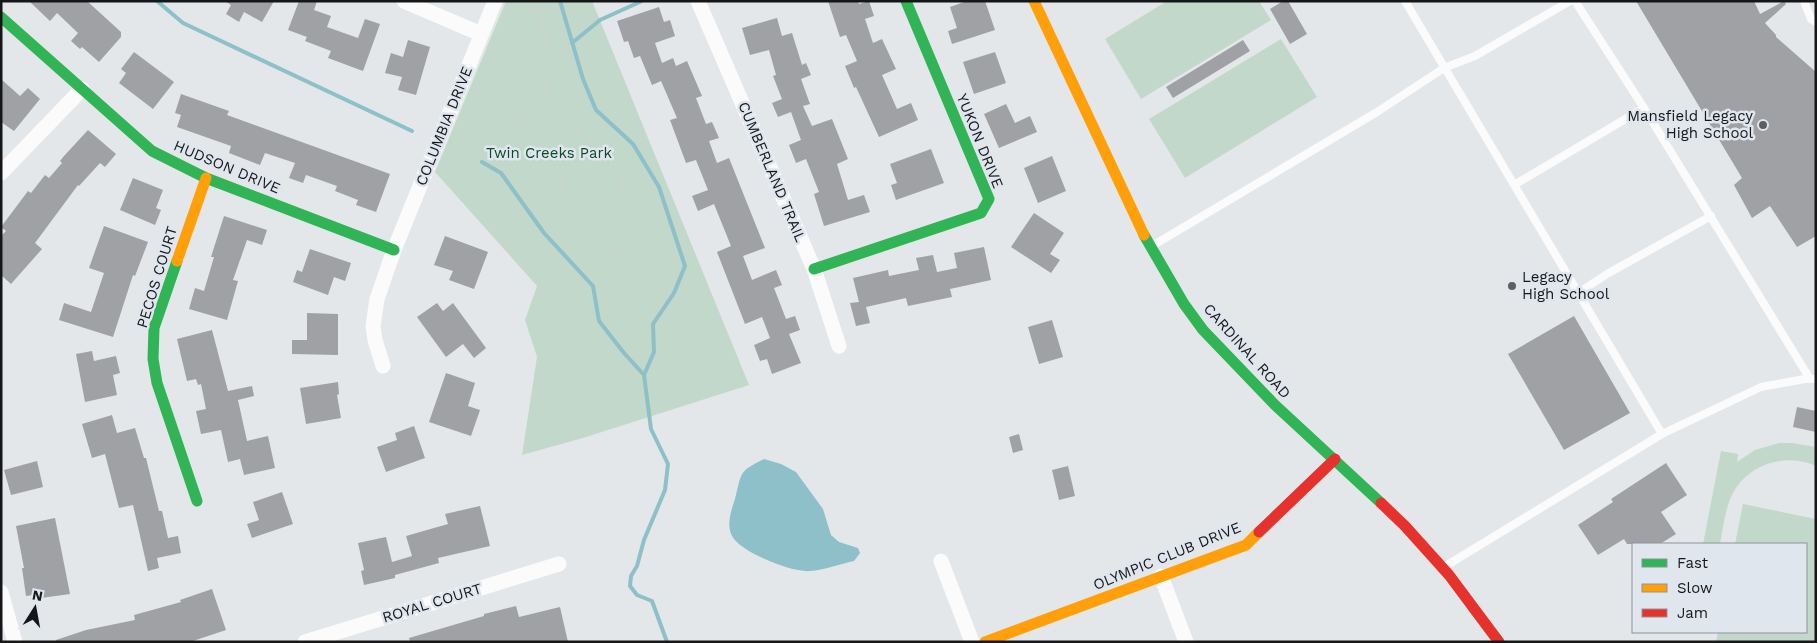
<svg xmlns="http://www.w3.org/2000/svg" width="1817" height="643" font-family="'Work Sans',sans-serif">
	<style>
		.green { fill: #c2d8cb }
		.water { fill: #8dc0c8 }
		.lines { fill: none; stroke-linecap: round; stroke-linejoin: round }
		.stream { stroke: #8dc0c8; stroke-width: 4 }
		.building { fill: #9fa1a4 }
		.path { stroke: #cecfd0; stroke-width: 2.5; stroke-dasharray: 2.5 4; stroke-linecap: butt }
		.lane { stroke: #fbfbfc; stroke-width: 8 }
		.street { stroke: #fbfbfc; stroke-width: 15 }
		.fast { stroke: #30b455; stroke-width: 11 }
		.slow { stroke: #ff9f0a; stroke-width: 11 }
		.jam { stroke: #e5322d; stroke-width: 11 }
		.poi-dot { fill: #5d5f62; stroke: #e0e6ee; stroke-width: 2 }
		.labels { text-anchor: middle; stroke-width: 5; stroke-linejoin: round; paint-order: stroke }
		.poi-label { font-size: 15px; fill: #141618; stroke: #e0e6ee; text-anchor: end }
		.street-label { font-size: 15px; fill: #141618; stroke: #e0e6ee }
		.park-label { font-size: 15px; fill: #0e4a29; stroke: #e0e6ee }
	</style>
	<rect width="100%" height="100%" fill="#e4e7ea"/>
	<path class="green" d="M506 1H592L749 385 583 438 522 455 537 357 525 320 537 286 435 172Z
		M1167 1H1259L1271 20 1141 99 1105 39Z
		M1281 39 1317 97 1185 178 1149 119Z
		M1779 443H1792L1816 447V466C1786 452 1747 464 1732 495 1725 510 1723 528 1720 544H1703L1721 451 1738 454 1737 462 1755 450Z
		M1743 504 1816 519V642H1716L1718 632H1806V544H1735Z"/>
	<path class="water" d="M764 459 781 464 796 472 823 509 831 535 839 542 858 548 860 553 854 561C840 564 824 570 810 571 793 573 744 553 734 539 725 527 731 511 735 499 742 472 738 472 764 459Z"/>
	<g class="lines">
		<path class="stream" d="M157 1 183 23 412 131
			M560 1 583 79 596 110 633 144 659 187 685 266 674 293 653 324 654 352 644 375 651 429 668 464 665 490 644 540 637 566 631 576 630 586 637 595 652 601 667 642
			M572 43 600 20 642 1
			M482 162 501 173 544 233 593 286 599 321 624 353 644 375"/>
	</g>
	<path class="building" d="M29 1H87L121 32V37L99 62 82 47 80 49 71 41 78 33 57 13 50 21Z
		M225 1H274L262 22 244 12 239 22 226 14 231 5Z
		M299 1H317L314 10 331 16 327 27 358 38 365 19 380 24 363 71 328 58 331 51 305 41 307 37 288 30Z
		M828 1H858L859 4 869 1 874 16 865 19 873 43 882 39 896 69 882 75 897 109 911 103 918 120 879 137 856 87 854 88 845 66 857 61 846 35 840 37Z
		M967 1H985L995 30 952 44 948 31 957 28 950 7Z
		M1283 1H1288L1307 34 1290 44 1270 9Z
		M1636 1H1754L1760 14 1784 1 1786 4 1765 23 1776 35V37L1816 72V236L1797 247 1770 206 1752 218 1734 185 1742 178Z
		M659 7 664 22 670 20 675 36 655 43 662 63 673 58 676 66 687 61 702 96 696 98 706 124 712 122 719 138 709 141 717 163 729 158 765 248 743 256 752 280 776 270 782 285 774 288 786 319 795 316 800 330 789 334 801 363 772 374 767 359 760 361 754 345 770 338 762 317 745 324 717 252 731 246 714 204 698 211 692 196 708 190 696 160 686 163 670 120 677 118 661 81 652 85 640 56 634 58 628 41 624 42 617 21Z
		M777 18 782 36 792 33 802 65 806 63 811 75 801 79 810 104 803 106 812 126 832 119 848 159 837 164 848 200 864 195 870 212 824 226 814 194 819 192 806 159 796 163 789 145 801 140 791 112 778 117 772 103 782 99 773 76 776 75 769 50 750 55 742 28Z
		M408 40 430 47 416 95 398 90 402 77 385 73 391 53 403 57Z
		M1243 40 1250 51 1173 98 1166 87Z
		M134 52 174 82 153 109 119 83 126 73 121 69Z
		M995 52 1006 83 974 94 963 62Z
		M1 79 20 96 28 88 40 99 14 131 1 122Z
		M181 94 229 111 227 115 390 174 376 212 356 205 358 200 335 191 337 186 306 175 303 183 289 178 295 163 265 153 260 165 229 153 231 146 177 127 181 115 175 113Z
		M1006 104 1015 123 1030 116 1037 132 999 148 984 114Z
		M88 130 116 154 105 167 100 163 79 186 78 185 35 243 42 249 11 284 1 275V236L6 231 1 227 28 191 31 193 45 175 49 178 62 163 60 161 64 156Z
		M931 149 944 183 896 200 891 185 897 183 890 164Z
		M1052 156 1066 191 1038 203 1024 168Z
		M133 178 163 190 156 208 161 210 155 225 120 210Z
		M1034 213 1064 233 1050 254 1060 260 1051 273 1011 247Z
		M224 216 267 230 262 245 247 240 233 280 238 281 227 320 189 309 195 288 204 291 214 257H211Z
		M104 226 148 242 135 276 133 275 113 337 59 320 64 303 91 312 104 273 89 268Z
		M445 236 488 252 474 289 449 280 453 271 434 265Z
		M984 247 991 280 950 289 952 297 908 306 906 298 866 307 870 323 856 326 850 303 859 302 853 278 888 270 889 276 919 270 916 258 933 255 937 272 957 268 954 253Z
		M310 249 351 263 345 281 334 277 328 295 293 282 297 270 302 272Z
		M437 303 443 311 453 303 486 348 474 358 463 344 446 357 417 317Z
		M307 313 338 314V355L292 354V340H307Z
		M1574 316 1630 413 1564 450 1508 354Z
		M1052 320 1063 357 1039 364 1028 327Z
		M212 330 228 391 252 386 254 396 238 400 247 441 268 436 275 468 244 475 240 459 228 462 221 430 201 434 196 411 206 409 201 384 198 385 196 379 187 381 177 339Z
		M92 351 94 361 116 356 120 373 113 375 117 395 85 402 76 354Z
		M446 373 475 383 468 406 480 410 471 436 429 422Z
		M338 382 339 394 337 395 341 418 306 424 300 388Z
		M1797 407 1816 411V432L1793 427Z
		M112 415 117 433 135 428 144 458H146L159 511H162L168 538 178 536 181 553 157 558 159 568 148 571 133 505 119 508 105 454 92 458 82 424Z
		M414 426 425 458 386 472 377 447 397 440 395 433Z
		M1019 434 1023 450 1013 453 1009 437Z
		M37 461 43 487 11 495 4 470Z
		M1666 463 1687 495 1661 512 1676 534 1660 544H1627L1624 539 1598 555 1578 525 1613 502 1611 499Z
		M1068 466 1075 496 1059 500 1052 470Z
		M282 492 293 524 252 538 247 524 259 520 253 502Z
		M480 506 490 546 438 558 439 563 395 575V578L364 585 361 571 364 570 358 543 386 537 392 562 412 556 406 536 448 524 445 514Z
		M55 518 70 594 41 598 40 594 26 596 22 568H24L16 526Z
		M212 589 226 630 190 642H56V640L86 630 135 620 134 615 181 602 180 600Z
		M516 606 519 617 560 607 568 642H410L409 638 484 616V614Z"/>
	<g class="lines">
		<path class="path" d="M473 90 515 118 538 142 558 170 573 234 597 256 617 255 631 238 628 199 616 171 543 90 554 58 539 18 521 1
			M515 118 543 90"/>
		<path class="lane" d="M1405 1 1662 434
			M1575 1 1644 108 1810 379
			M1804 1 1811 19 1816 22
			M1514 185 1644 108
			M1152 246 1377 112 1444 68 1475 56 1570 1
			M1578 293 1607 274 1711 216
			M1444 567 1662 434 1761 387 1805 379H1816"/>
		<path class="street" d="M404 1 481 34
			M698 1 814 269 839 346
			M1 173 82 89
			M383 366 375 340 373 326 377 299 394 250 495 1
			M941 561 972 642
			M1161 576 1186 642
			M1 592 15 642
			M305 642 559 564"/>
		<path class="fast" d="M1 17 152 151 206 178 394 250
			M1144 235 1184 304 1203 330 1275 405 1381 503
			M177 261 154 328 153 359 157 383 197 501
			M814 269 981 213 989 199 906 1"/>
		<path class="slow" d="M1034 1 1144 235
			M177 261 206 178
			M985 642 1246 545 1259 532"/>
		<path class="jam" d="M1381 503 1405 526 1449 575 1499 642
			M1259 532 1335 459"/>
	</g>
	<g class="poi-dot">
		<circle cx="1763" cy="125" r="5"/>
		<circle cx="1512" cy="286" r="5"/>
	</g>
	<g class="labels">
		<g class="poi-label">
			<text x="1753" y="121">Mansfield Legacy<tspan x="1753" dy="17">High School</tspan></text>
			<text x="1522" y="282" text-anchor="start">Legacy<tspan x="1522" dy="17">High School</tspan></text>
		</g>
		<g class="street-label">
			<text transform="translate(444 126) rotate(-68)" y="5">COLUMBIA DRIVE</text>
			<text transform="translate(980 141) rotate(68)" y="5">YUKON DRIVE</text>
			<text transform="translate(227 167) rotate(23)" y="5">HUDSON DRIVE</text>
			<text transform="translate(772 172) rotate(67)" y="5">CUMBERLAND TRAIL</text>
			<text transform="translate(157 277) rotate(-73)" y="5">PECOS COURT</text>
			<text transform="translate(1247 351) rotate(48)" y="5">CARDINAL ROAD</text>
			<text transform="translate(1167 556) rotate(-22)" y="5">OLYMPIC CLUB DRIVE</text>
			<text transform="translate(432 603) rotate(-17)" y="5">ROYAL COURT</text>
		</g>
		<g class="park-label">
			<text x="549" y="158">Twin Creeks Park</text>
		</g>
	</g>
	<rect width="1817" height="643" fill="none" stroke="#141618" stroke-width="5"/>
	<rect x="1632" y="543" width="175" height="90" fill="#e0e6ee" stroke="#8e9398"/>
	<rect x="1642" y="559" width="25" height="8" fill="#30b455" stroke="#8e9398"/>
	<text x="1677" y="568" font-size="15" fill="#141618">Fast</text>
	<rect x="1642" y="584" width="25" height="8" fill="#ff9f0a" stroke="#8e9398"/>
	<text x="1677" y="593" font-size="15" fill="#141618">Slow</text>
	<rect x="1642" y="609" width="25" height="8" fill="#e5322d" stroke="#8e9398"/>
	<text x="1677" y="618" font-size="15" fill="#141618">Jam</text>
	<g transform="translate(35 608) rotate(11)" stroke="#e0e6ee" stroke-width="4" paint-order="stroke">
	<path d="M0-4L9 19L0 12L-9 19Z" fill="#141618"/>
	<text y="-8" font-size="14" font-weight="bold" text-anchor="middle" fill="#141618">N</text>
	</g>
</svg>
